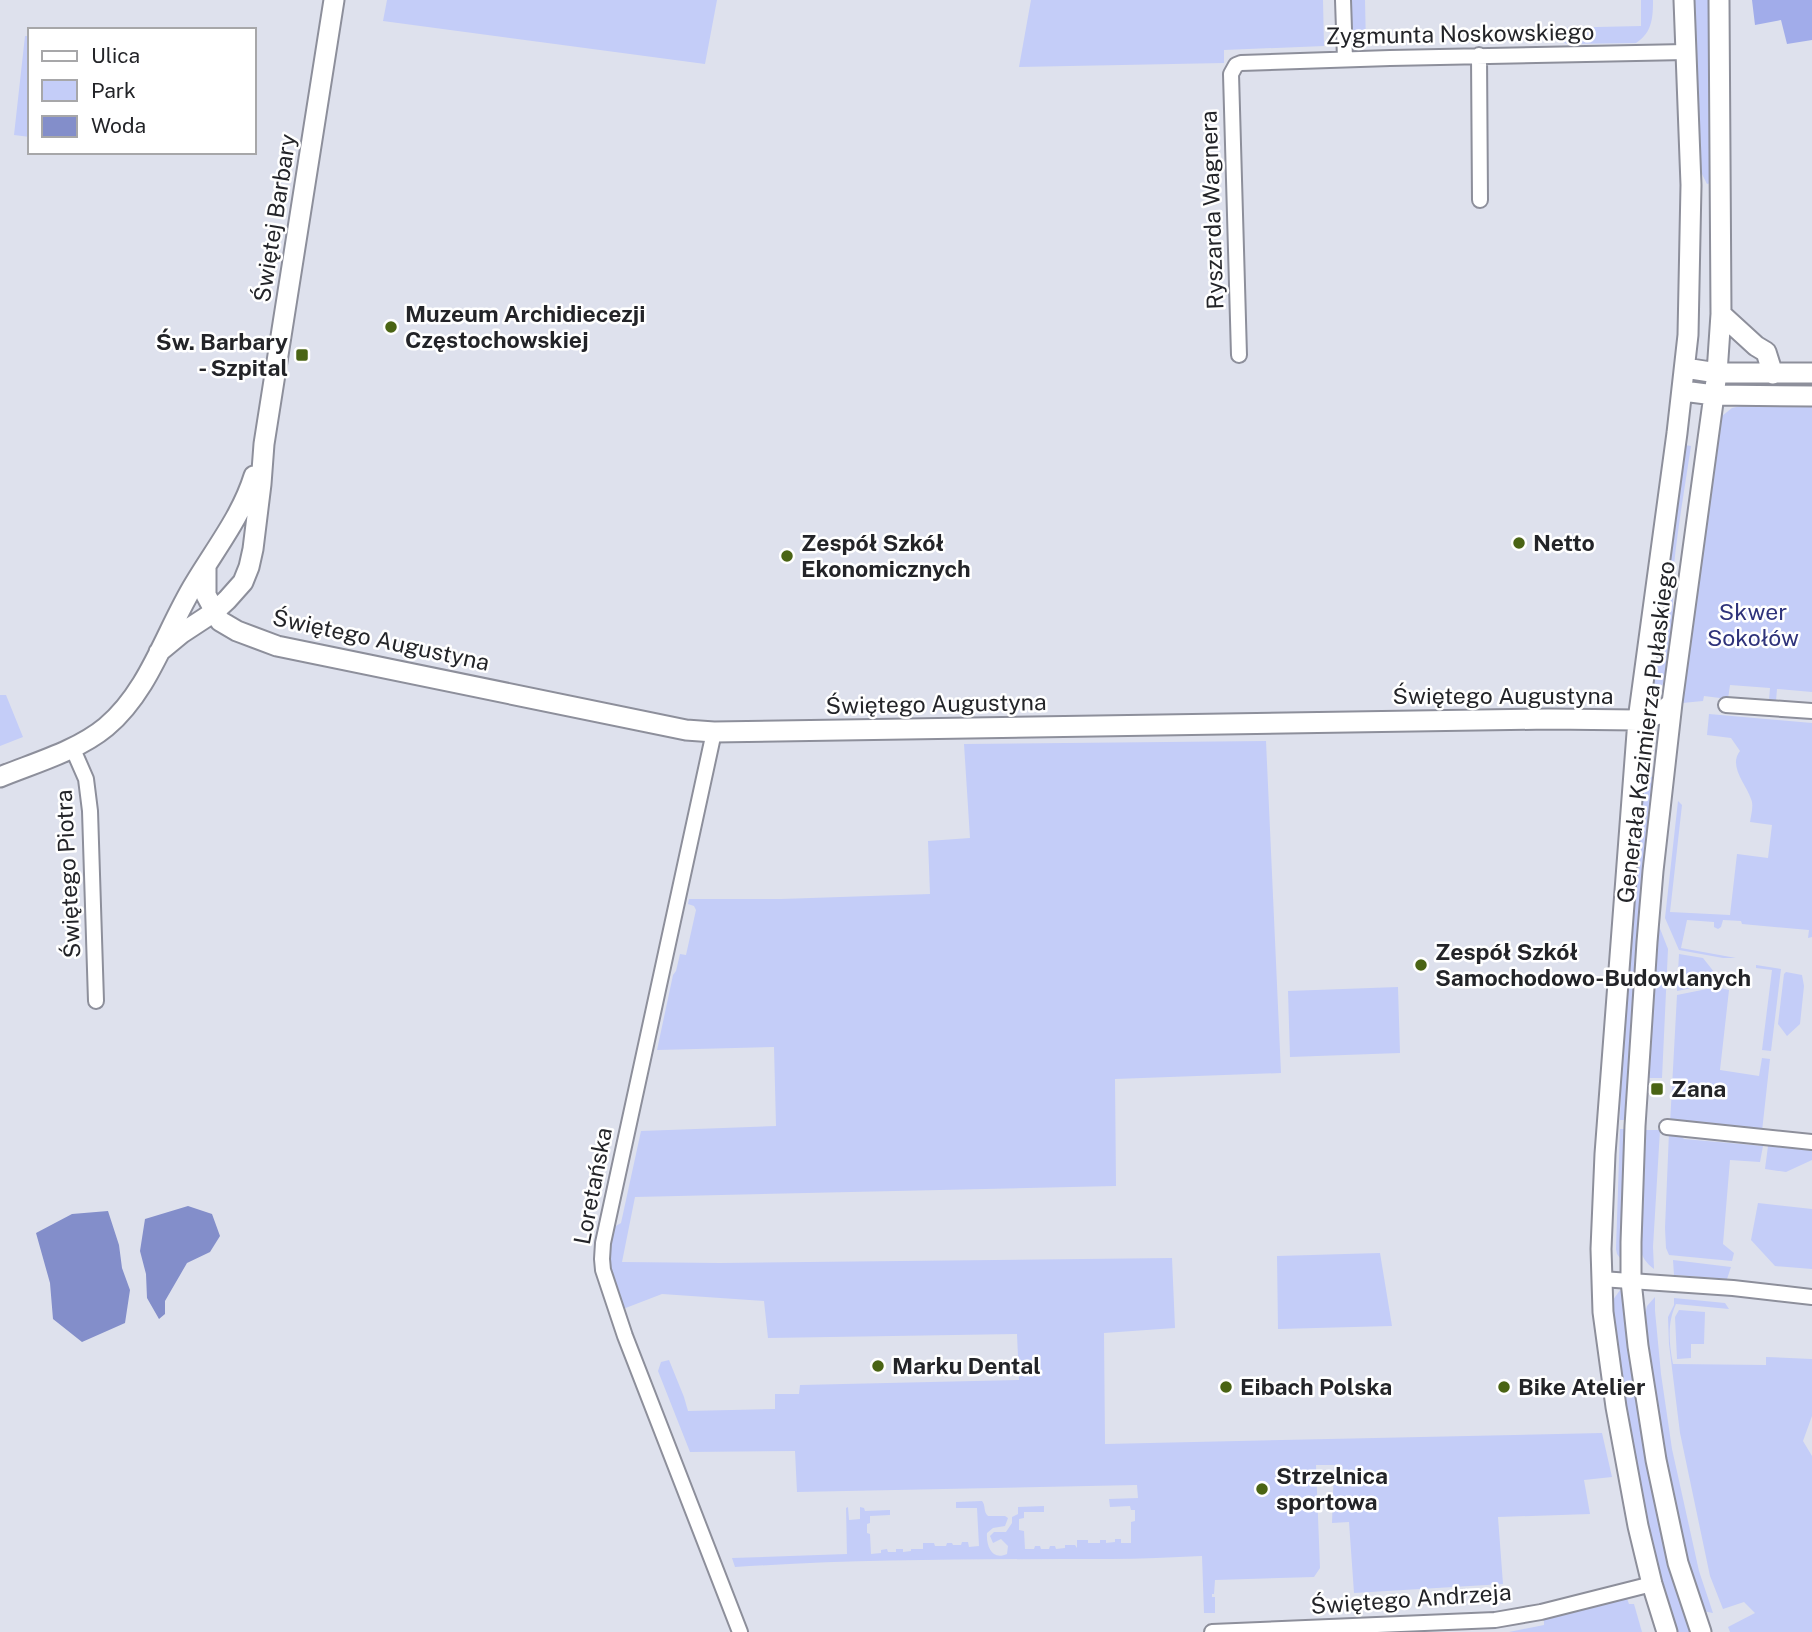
<svg xmlns="http://www.w3.org/2000/svg" width="1812" height="1632" font-family="'Public Sans',sans-serif">
	<style>
		.green { fill: #c4cdf8 }
		.forest { fill: #a1acea }
		.water { fill: #838eca }
		.lines { fill: none; stroke-linecap: round; stroke-linejoin: round }
		.street-casing { stroke: #8d8f9b; stroke-width: 18 }
		.secondary-casing { stroke: #8d8f9b; stroke-width: 23 }
		.street { stroke: #fff; stroke-width: 14 }
		.secondary { stroke: #fff; stroke-width: 19 }
		.poi-dot { fill: #4a6414; stroke: #fff; stroke-width: 2.5 }
		.labels { text-anchor: middle; stroke-width: 5; stroke-linejoin: round; paint-order: stroke }
		.street-label { font-size: 23px; fill: #232428; stroke: #fff }
		.poi-label { font-size: 23px; font-weight: bold; fill: #232428; stroke: #fff; text-anchor: start }
		.park-label { font-size: 23px; fill: #2f337b; stroke: #fff }
	</style>
	<rect width="100%" height="100%" fill="#dee1ed"/>
	<path class="green" d="M387 0H717L705 64 383 21Z
		M1031 0H1323L1324 46 1224 50V63L1019 67Z
		M1350 0H1365L1366 47 1357 44 1351 35Z
		M1641 0H1653C1653 18 1652 33 1636 43L1567 44C1559 41 1555 36 1554 28L1641 26Z
		M1694 0H1709L1711 183 1707 184 1702 174 1701 166Z
		M25 36H30V137L14 135Z
		M1812 404V692L1777 689 1776 701 1769 700 1770 688 1730 685 1728 699 1704 696 1703 701 1682 703 1700 556 1722 416 1732 408 1745 405Z
		M1685 445 1691 446C1685 486 1678 526 1674 565 1671 595 1679 679 1653 697L1651 691Z
		M0 695H6L23 737 0 746Z
		M1709 714 1812 723V937L1808 938 1809 930 1742 924 1741 921 1723 920 1721 927 1718 929 1714 927V922L1687 920 1681 948 1736 958H1723L1679 950 1665 918 1678 801 1682 805 1670 912 1730 915 1737 854 1768 858 1772 825 1750 822C1751 815 1754 805 1751 799 1746 784 1728 766 1740 751L1731 738 1707 735Z
		M1266 741 1281 1073 1115 1079 1116 1186 635 1197 622 1262 720 1263 1172 1258 1175 1328 1104 1333 1105 1444 1602 1433 1612 1477 1584 1480 1590 1514 1498 1517 1503 1584 1354 1593 1349 1522 1332 1523 1334 1465H1316L1320 1568 1314 1577 1215 1580 1214 1594H1212V1597H1215V1613H1204L1202 1556C1171 1557 1141 1559 1110 1559 985 1559 860 1559 735 1567L732 1558 847 1554 846 1508 848 1507 849 1520 860 1519V1507L864 1508 865 1511 890 1510V1515L870 1516V1523L867 1524V1533L870 1534 871 1554 881 1553V1550L887 1549 888 1552H896V1549H903V1552L911 1551V1549H923V1543H934L935 1546H946L947 1543H952L953 1545H961L962 1542H968L969 1547 979 1546 977 1508H956V1502L982 1501C986 1505 983 1512 988 1516H1005L1008 1518 1005 1526 993 1528 987 1533C986 1546 992 1561 1007 1554L1008 1546 1001 1539 993 1543 990 1536 994 1532H1006L1012 1523V1517L1018 1514V1507L1044 1506V1512H1024V1518L1019 1519V1530L1024 1531 1025 1549H1034L1035 1546H1040L1041 1549H1049L1050 1546H1055L1056 1549 1065 1548V1545H1075L1077 1548V1540H1088V1543H1100V1540H1106V1543L1115 1542V1539H1121V1543H1131V1522L1135 1521V1510H1131L1130 1506 1110 1507 1109 1499 1138 1498 1137 1485 797 1492 795 1451 690 1452 658 1371 661 1362 669 1360 684 1397 688 1411 775 1409V1394H799L800 1385 1019 1380 1017 1334 768 1338 764 1301 662 1294 623 1309 610 1271 608 1257 614 1227 621 1223 641 1131 776 1126 774 1047 657 1050 673 975 676 971 680 954 686 955 696 910 694 906 688 904 689 899H781L930 894 928 841 970 838 964 744Z
		M1640 776 1654 777 1635 971 1627 1120H1620L1622 1046Z
		M1657 921 1668 949 1662 1078H1647Z
		M1679 954 1703 958 1718 977 1717 983 1677 991Z
		M1756 965 1781 969 1771 1051 1762 1050 1772 970 1756 968Z
		M1786 972 1802 975 1804 986 1800 1024 1787 1036 1778 1024 1784 974Z
		M1398 987 1400 1053 1290 1057 1288 991Z
		M1717 987 1729 990 1720 1070 1759 1076 1762 1058 1770 1059 1762 1131 1670 1124 1677 995Z
		M1620 1129H1627L1620 1258 1617 1254 1616 1249Z
		M1645 1130H1660L1653 1247 1654 1269C1646 1263 1642 1257 1640 1248Z
		M1669 1132H1673L1675 1136 1682 1137 1684 1139 1763 1146 1760 1162 1730 1160 1723 1244 1734 1253 1732 1261 1669 1255 1666 1248 1665 1228Z
		M1768 1146 1812 1149V1160L1786 1172 1765 1169Z
		M1758 1203 1812 1209V1269L1775 1266 1751 1240Z
		M1380 1253 1392 1326 1278 1329 1277 1256Z
		M1673 1260 1731 1267 1727 1279 1674 1275Z
		M1620 1290 1623 1294C1638 1407 1651 1524 1691 1632H1676L1659 1579 1626 1413 1616 1346 1613 1300Z
		M1655 1297V1311L1661 1374 1672 1449 1699 1571 1713 1613 1703 1611 1689 1564 1681 1530H1679L1652 1381 1644 1318 1647 1306Z
		M1674 1298 1725 1303 1729 1309 1676 1304C1667 1323 1669 1343 1673 1364L1766 1365V1357L1812 1359V1416L1803 1441 1812 1456V1632H1730L1728 1627 1755 1613 1744 1602 1723 1609 1710 1576 1680 1433 1669 1344 1668 1317 1674 1305Z
		M1679 1310 1705 1312 1704 1344H1691V1358L1677 1359 1675 1317Z
		M1626 1596 1629 1604H1634L1642 1632H1509L1544 1625V1618Z"/>
	<path class="forest" d="M1752 0H1812V40L1787 44 1781 20 1755 25Z"/>
	<path class="water" d="M188 1206 212 1214 220 1236 210 1252 187 1263 165 1301V1314L159 1319 147 1298 146 1274 140 1251 145 1219Z
		M108 1211 119 1245 122 1268 130 1290 125 1323 82 1342 53 1319 50 1283 36 1233 72 1214Z"/>
	<g class="lines">
		<g class="street-casing">
			<path id="street" d="M1343 0 1345 59
				M1479 55 1480 200
				M1239 355 1231 74 1236 65 1241 63 1390 58 1686 52
				M1726 705 1812 711
				M714 732 603 1243 602 1259 603 1270 625 1336 740 1632
				M72 747 86 779 90 811 96 1001
				M1667 1127 1812 1142
				M1601 1279 1733 1288 1812 1297
				M1212 1632 1495 1620 1541 1612 1652 1584"/>
		</g>
		<g class="secondary-casing">
			<path id="secondary" d="M1721 314 1756 346 1766 352 1773 374
				M1685 368 1717 373H1812
				M1683 391 1714 395 1812 396
				M206 568V595L220 621 237 631 277 646 686 730 714 732 1548 719 1638 720 1659 714 1672 703
				M159 652 182 633 214 612 227 600 243 582 249 567 253 549 261 484 264 444 334 0
				M0 777C34 763 77 751 106 727 150 690 166 630 195 583 216 548 242 515 254 476
				M1667 1632 1652 1584 1638 1526 1616 1407 1603 1312 1601 1249 1605 1154 1638 720 1677 433 1688 335 1691 185 1684 0
				M1701 1632 1678 1563 1656 1460 1638 1346 1631 1281V1242L1635 1126 1647 942 1653 871 1672 703 1717 373 1721 314 1719 0"/>
		</g>
		<use href="#street" class="street"/>
		<use href="#secondary" class="secondary"/>
	</g>
	<g class="poi-dot">
		<circle cx="391" cy="327" r="7"/>
		<rect x="295" y="348" width="14" height="14" rx="3.5"/>
		<circle cx="1519" cy="543" r="7"/>
		<circle cx="787" cy="556" r="7"/>
		<circle cx="1421" cy="965" r="7"/>
		<rect x="1650" y="1082" width="14" height="14" rx="3.5"/>
		<circle cx="878" cy="1366" r="7"/>
		<circle cx="1226" cy="1387" r="7"/>
		<circle cx="1504" cy="1387" r="7"/>
		<circle cx="1262" cy="1489" r="7"/>
	</g>
	<g class="labels">
		<g class="street-label">
			<text transform="translate(1460 34) rotate(-1)" y="8">Zygmunta Noskowskiego</text>
			<text transform="translate(1212 210) rotate(-92)" y="8">Ryszarda Wagnera</text>
			<text transform="translate(275 218) rotate(-81)" y="8">Świętej Barbary</text>
			<text transform="translate(381 640) rotate(12)" y="8">Świętego Augustyna</text>
			<text x="1503" y="704">Świętego Augustyna</text>
			<text transform="translate(936 704) rotate(-1)" y="8">Świętego Augustyna</text>
			<text transform="translate(1646 732) rotate(-83)" y="8">Generała Kazimierza Pułaskiego</text>
			<text transform="translate(68 874) rotate(-93)" y="8">Świętego Piotra</text>
			<text transform="translate(593 1186) rotate(-79)" y="8">Loretańska</text>
			<text transform="translate(1411 1599) rotate(-4)" y="8">Świętego Andrzeja</text>
		</g>
		<g class="poi-label">
			<text x="405" y="322">Muzeum Archidiecezji<tspan x="405" dy="26">Częstochowskiej</tspan></text>
			<text x="288" y="350" text-anchor="end">Św. Barbary<tspan x="288" dy="26">- Szpital</tspan></text>
			<text x="801" y="551">Zespół Szkół<tspan x="801" dy="26">Ekonomicznych</tspan></text>
			<text x="1533" y="551">Netto</text>
			<text x="1435" y="960">Zespół Szkół<tspan x="1435" dy="26">Samochodowo-Budowlanych</tspan></text>
			<text x="1671" y="1097">Zana</text>
			<text x="892" y="1374">Marku Dental</text>
			<text x="1240" y="1395">Eibach Polska</text>
			<text x="1518" y="1395">Bike Atelier</text>
			<text x="1276" y="1484">Strzelnica<tspan x="1276" dy="26">sportowa</tspan></text>
		</g>
		<g class="park-label">
			<text x="1753" y="620">Skwer<tspan x="1753" dy="26">Sokołów</tspan></text>
		</g>
	</g>
	<rect x="28" y="28" width="228" height="126" fill="#ffffff" stroke="#a7a7a9" stroke-width="2"/>
	<rect x="42" y="51" width="35" height="10" fill="#ffffff" stroke="#a7a7a9" stroke-width="2"/>
	<text x="91" y="63" font-size="21" fill="#232428">Ulica</text>
	<rect x="42" y="80" width="35" height="21" fill="#c4cdf8" stroke="#a7a7a9" stroke-width="2"/>
	<text x="91" y="98" font-size="21" fill="#232428">Park</text>
	<rect x="42" y="116" width="35" height="21" fill="#838eca" stroke="#a7a7a9" stroke-width="2"/>
	<text x="91" y="133" font-size="21" fill="#232428">Woda</text>
</svg>
